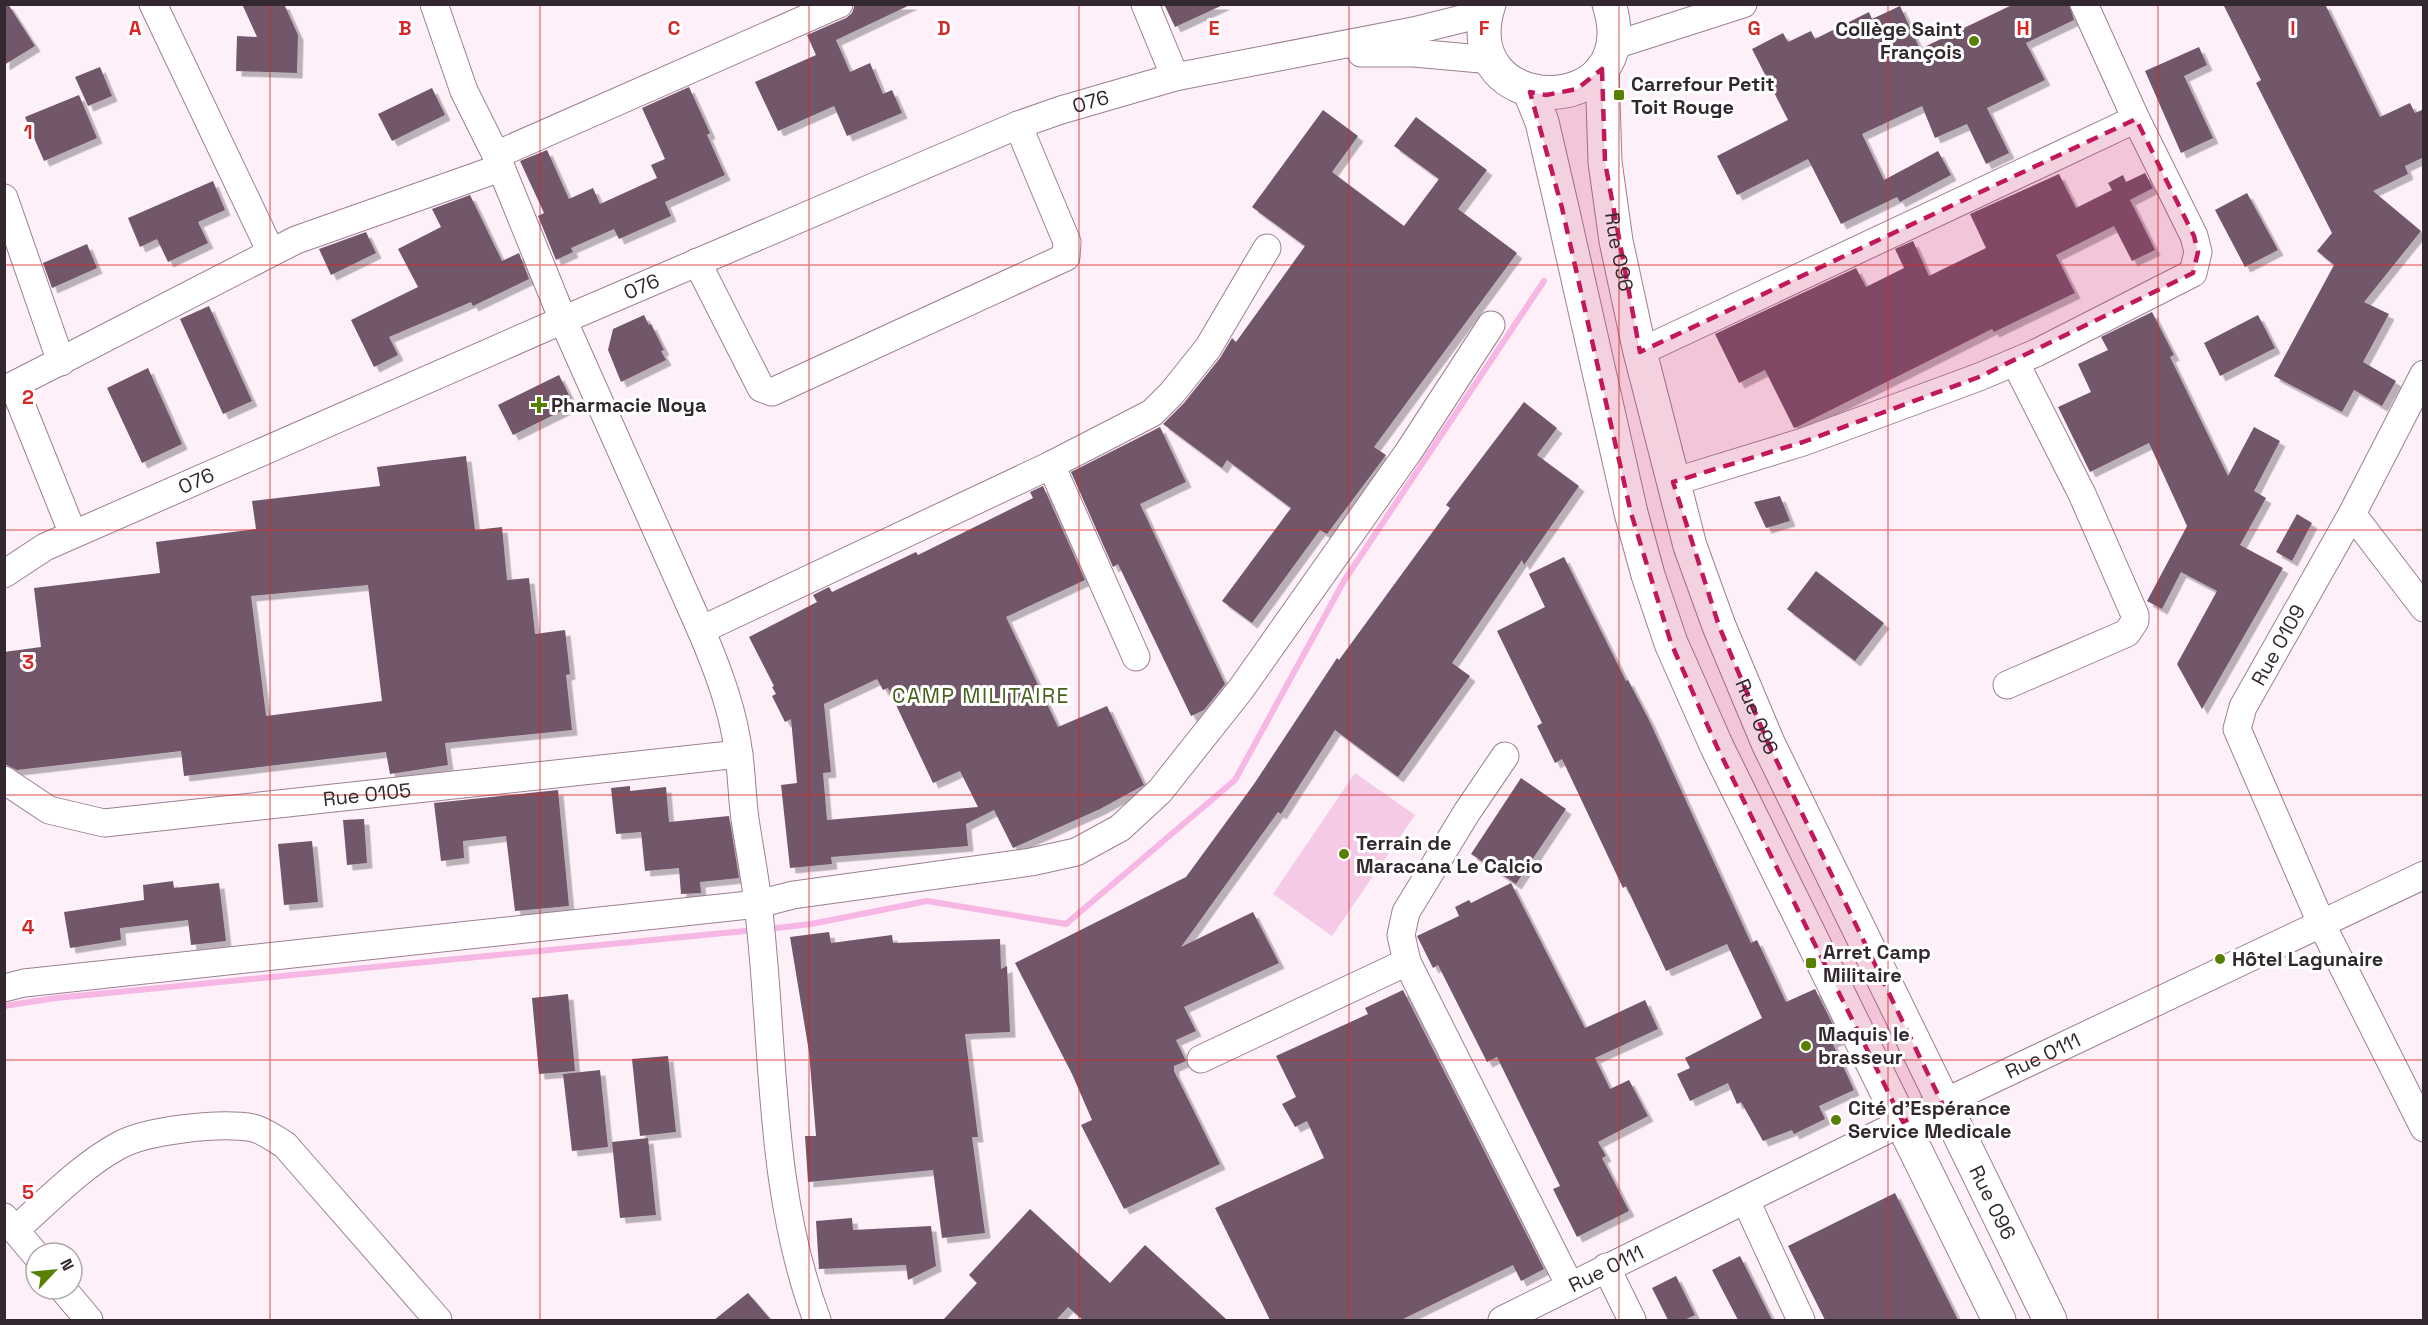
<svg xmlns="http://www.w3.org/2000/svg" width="2428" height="1325" font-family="'Space Grotesk',sans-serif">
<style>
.green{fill:#f4cae7}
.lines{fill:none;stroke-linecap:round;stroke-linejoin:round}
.stream{stroke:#f7b7e4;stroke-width:6}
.building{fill:#725669;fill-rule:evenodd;filter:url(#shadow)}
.minor-casing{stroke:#9d7f93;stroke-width:29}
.major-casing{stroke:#9d7f93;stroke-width:35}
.minor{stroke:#fff;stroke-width:27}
.major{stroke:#fff;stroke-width:33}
.marked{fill:#c2185b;fill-opacity:0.2;stroke:#c2185b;stroke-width:4.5;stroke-dasharray:12 8;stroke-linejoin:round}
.grid{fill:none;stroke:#d62828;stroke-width:1.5;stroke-opacity:0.55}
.poi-dot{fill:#587f00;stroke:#fff;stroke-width:2}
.labels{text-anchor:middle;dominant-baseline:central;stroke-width:6;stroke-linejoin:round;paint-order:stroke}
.poi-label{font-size:20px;font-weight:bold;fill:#342830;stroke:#fff;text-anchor:start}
.street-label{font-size:20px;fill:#342830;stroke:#fff}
.neighbourhood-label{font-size:21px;letter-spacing:1.5px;fill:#47611c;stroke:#fff}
.grid-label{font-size:20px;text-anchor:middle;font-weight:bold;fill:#d62828;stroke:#fff;stroke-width:6;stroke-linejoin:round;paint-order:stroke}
</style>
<defs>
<filter id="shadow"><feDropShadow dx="5.5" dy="5.5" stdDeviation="0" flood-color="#0004"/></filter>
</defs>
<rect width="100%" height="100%" fill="#fef0f9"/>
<path class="green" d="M1355,773L1415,815L1332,936L1273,894Z"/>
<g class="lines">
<path class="stream" d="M768,929L811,924L927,901L1066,924L1235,780L1344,581L1544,281
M4,1006L56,998L755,930"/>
</g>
<path class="building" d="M4,4H8L35,46L4,65Z
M242,4H284L298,35L297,73L236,71L237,36L257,37Z
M855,4H912L836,40L850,72L870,63L883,94L892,90L902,113L847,136L834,106L778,131L755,82L816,55L807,35L846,18L852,13Z
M1164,4H1225L1175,27Z
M2014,4H2069L2074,20L2026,43L2045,80L1987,108L2009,153L1986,164L1967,124L1935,138L1922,106L1862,134L1884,180L1938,151L1951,175L1900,202L1897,197L1841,224L1808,159L1737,195L1717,156L1788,120L1752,49L1783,33L1788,42L1811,31L1815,39L1869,12L1872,19L1900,6L1920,49Z
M2223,4H2325L2380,117L2410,103L2415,113L2424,109V157L2405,166L2408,174L2373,191L2421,231L2364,302L2389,314L2363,362L2396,381L2382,406L2354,390L2342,412L2274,376L2334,265L2317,251L2332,233L2256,83L2261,80Z
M2199,47L2207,65L2184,76L2213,138L2181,153L2145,71Z
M100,67L112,96L88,106L75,77Z
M689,87L710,133L707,135L725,175L665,202L671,216L619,239L614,229L571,248L573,252L556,260L538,216L544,213L520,161L547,150L569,199L593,188L600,204L657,178L651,165L665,159L642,108Z
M432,88L445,115L392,141L378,114Z
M79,95L97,138L44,161L25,117Z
M1323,110L1358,136L1332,172L1404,226L1439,179L1394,146L1416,117L1487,170L1458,209L1517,253L1374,447L1386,455L1327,534L1320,530L1252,623L1222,601L1291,508L1227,460L1222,468L1163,424L1184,403L1220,358L1232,338L1236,342L1305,246L1252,207Z
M2145,173L2153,188L2130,200L2155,250L2132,261L2114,226L2056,255L2075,293L1994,332L1992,329L1797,427L1794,428L1765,370L1739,383L1715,334L1856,268L1866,287L1904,268L1895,249L1913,241L1929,276L1986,248L1970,214L2059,174L2076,208L2112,190L2108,183L2123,175L2126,182Z
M213,181L225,210L198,222L208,243L168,262L157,239L140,247L128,218Z
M2247,193L2278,250L2245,267L2215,210Z
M470,195L502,261L519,253L529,279L473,306L471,302L389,337L398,355L374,367L351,320L418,287L398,249L441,227L432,209Z
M366,232L376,253L331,275L319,249Z
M87,244L97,268L52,288L43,263Z
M209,306L252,401L223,414L180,319Z
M2152,312L2174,355L2170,357L2228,476L2254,427L2280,441L2254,491L2266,498L2240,545L2283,568L2202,709L2177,664L2217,591L2181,572L2162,609L2147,601L2187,526L2149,443L2090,472L2058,407L2091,392L2078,364L2108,350L2101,337Z
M644,315L649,325L651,324L664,350L661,351L666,360L621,382L608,350L613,329Z
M2258,315L2275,348L2220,376L2204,343Z
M148,368L182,444L142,463L107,388Z
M559,375L574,405L513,435L498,405Z
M1524,402L1557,428L1537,455L1579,486L1524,565L1522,560L1452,663L1470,676L1398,777L1335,730L1281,814L1278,812L1181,947L1253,912L1279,963L1184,1007L1196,1031L1176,1040L1186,1061L1174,1066V1071L1220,1164L1124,1209L1081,1125L1092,1120L1072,1074L1015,963L1186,877L1254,784L1337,658L1339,660L1450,508L1446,505Z
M1160,427L1186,482L1140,504L1225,684L1204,710L1191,716L1118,564L1113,567L1071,472Z
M466,456L475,530L502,527L507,580L529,578L535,634L565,630L570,674L566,675L572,730L445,743L448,765L390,774L386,752L184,776L181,751L17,770L4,764V652L41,647L34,588L160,573L156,542L256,529L252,501L380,486L377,467ZM368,585L382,701L266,716L251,596Z
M1043,486L1085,580L1006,617L1058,727L1107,706L1144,785L1100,809L1013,848L994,810L966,824L968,846L831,857L832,864L790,868L781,785L797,783L791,719L785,722L772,696L776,694L772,687L774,686L749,637L817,602L813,595L829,587L832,592L916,552L918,555L1033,498L1030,492ZM877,679L883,690L888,688L933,783L960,771L978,807L827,820L823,773L831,772L824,704Z
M1780,496L1790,521L1766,528L1754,502Z
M2297,514L2312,523L2292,561L2276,552Z
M1564,557L1626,681L1628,680L1649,720L1751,943L1757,940L1786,1002L1815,989L1840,1039L1832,1042L1854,1090L1819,1106L1825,1119L1794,1134L1792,1130L1763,1141L1741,1102L1737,1104L1728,1083L1690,1101L1677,1074L1690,1068L1685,1058L1762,1018L1727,944L1666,971L1626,886L1623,888L1562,759L1555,763L1537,726L1542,723L1497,631L1545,607L1529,574Z
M1816,571L1884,623L1855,661L1787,609Z
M1521,778L1566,809L1516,884L1471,854Z
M630,786V791L666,787L669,822L729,816L739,878L700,882L701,893L681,894L679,868L645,871L641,832L616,834L611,788Z
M558,790L569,906L515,911L506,836L463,841L464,858L441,861L434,803Z
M364,819L367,863L347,865L343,820Z
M312,841L318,902L284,905L278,844Z
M173,881L174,888L219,883L226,941L191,945L188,920L120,928L121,940L70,948L64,912L144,900L143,885Z
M1511,883L1585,1028L1645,1000L1658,1029L1595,1058L1610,1089L1629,1080L1648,1116L1598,1142L1606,1156L1602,1158L1629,1211L1577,1237L1553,1189L1560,1186L1497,1057L1487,1062L1438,965L1433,968L1417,936L1459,916L1455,907L1469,900L1471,903Z
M829,932L831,943L892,935L893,943L1000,939L1001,969L1007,966L1010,1032L965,1034L978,1137H972L985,1233L942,1238L933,1170L808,1182L805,1136H816L809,1052L790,937Z
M1403,990L1544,1269L1521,1281L1513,1265L1401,1320H1270L1215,1208L1324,1158L1307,1121L1295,1127L1282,1104L1296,1097L1276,1056L1368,1014L1365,1008Z
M568,994L575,1071L539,1074L532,998Z
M668,1056L676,1132L640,1136L632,1059Z
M600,1070L608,1147L572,1151L563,1074Z
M648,1138L656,1215L620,1218L612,1142Z
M1895,1193L1958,1320H1825L1788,1246Z
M1030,1209L1110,1283L1145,1245L1227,1320H1083L1068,1307L1056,1320H943L977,1283L969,1275Z
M852,1218L853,1230L931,1226L936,1266L908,1280L906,1265L819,1269L816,1221Z
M1740,1256L1772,1320H1738L1712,1270Z
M1676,1276L1695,1315L1684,1320H1668L1652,1288Z
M748,1293L771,1320H714Z"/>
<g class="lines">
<defs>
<g id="minor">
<path d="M153,4L271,252"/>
<path d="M434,4L464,91L496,155L563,320L701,630C718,670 734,712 739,756C742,777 742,798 745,819C749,847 755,876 758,904C775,1043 767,1187 817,1320"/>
<path d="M1145,4L1175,77"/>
<path d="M1612,46L1743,4"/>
<path d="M1361,53H1414L1492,60"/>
<path d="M496,155L839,4"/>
<path d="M4,198L61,362"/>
<path d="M697,262L761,388L772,392L1066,257L1067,242L1018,125"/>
<path d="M1640,352L2136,119L2084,4"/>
<path d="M2424,374L2352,514L2243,707L2237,729L2322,925L2424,1128"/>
<path d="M14,387L73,534"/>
<path d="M4,390L296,240L500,168"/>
<path d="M1051,465L1136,657"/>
<path d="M1673,482L1803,442L1979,377L2036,353L2193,273L2198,252L2194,236L2136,119"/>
<path d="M2352,514L2424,608"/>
<path id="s1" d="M4,574L45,547L563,320L1018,125L1061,110L1175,77L1413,31L1486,13"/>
<path d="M701,630L1051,465L1152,413L1172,393L1208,348L1267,248"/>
<path d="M2007,685L2127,633L2135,621V615L2082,494L2015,362"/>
<path id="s2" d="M4,780L49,810L104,823L739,754"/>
<path d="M1407,962L1401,935L1406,912L1467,812L1505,756"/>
<path d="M4,988L24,983L758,904L793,895L1031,862L1076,852L1120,828L1160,791L1241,689L1409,451L1491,325"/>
<path d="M1201,1059L1407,962L1570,1286"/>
<path d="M1746,1201L1801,1320"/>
<path d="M4,1217L36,1255"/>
<path d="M15,1230C48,1201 80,1167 118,1146C146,1130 221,1122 253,1128C263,1130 275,1139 285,1145L438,1320"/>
<path d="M1606,1267L1632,1320"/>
<path d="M63,1289L89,1320"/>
<path id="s3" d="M1502,1320L1903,1122L2424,875"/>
</g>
<g id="major">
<path d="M1489,4C1451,120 1647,124 1609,4"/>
<path id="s4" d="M1602,69L1605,162L1616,241L1640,352L1690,546L1719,626L1768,743L2050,1320"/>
<path d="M1530,92L1542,122L1562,208L1631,513L1648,575L1671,643L1717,747L1999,1320"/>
</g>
</defs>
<use href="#minor" class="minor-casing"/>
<use href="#major" class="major-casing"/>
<use href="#minor" class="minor"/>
<use href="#major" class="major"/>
</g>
<path class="marked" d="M1602,69L1605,162L1640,352L2136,119L2194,236L2198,252L2193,273L1979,377L1803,442L1673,482L1719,626L1768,743L1942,1103L1903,1122L1717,747L1671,643L1631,513L1562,208L1530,92L1546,95L1577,89Z"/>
<path class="grid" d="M270,4V1320M540,4V1320M809,4V1320M1079,4V1320M1349,4V1320M1619,4V1320M1888,4V1320M2158,4V1320M4,265H2424M4,530H2424M4,795H2424M4,1060H2424"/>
<g class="poi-dot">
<circle cx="1974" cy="41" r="6"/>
<rect x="1613" y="89" width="12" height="12" rx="3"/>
<path d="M536 396h6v6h6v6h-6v6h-6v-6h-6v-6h6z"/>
<circle cx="1344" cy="854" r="6"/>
<circle cx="2220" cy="959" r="6"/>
<rect x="1805" y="957" width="12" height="12" rx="3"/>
<circle cx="1806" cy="1046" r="6"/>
<circle cx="1836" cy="1120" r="6"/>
</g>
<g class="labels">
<g class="poi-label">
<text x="1962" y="29" text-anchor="end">Collège Saint<tspan x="1962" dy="23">François</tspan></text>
<text x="1631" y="84">Carrefour Petit<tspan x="1631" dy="23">Toit Rouge</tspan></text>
<text x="551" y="405">Pharmacie Noya</text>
<text x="1356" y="843">Terrain de<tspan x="1356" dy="23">Maracana Le Calcio</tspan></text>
<text x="1823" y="952">Arret Camp<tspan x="1823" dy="23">Militaire</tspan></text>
<text x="2232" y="959">Hôtel Lagunaire</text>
<text x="1818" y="1034">Maquis le<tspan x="1818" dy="23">brasseur</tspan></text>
<text x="1848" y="1108">Cité d'Espérance<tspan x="1848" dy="23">Service Medicale</tspan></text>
</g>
<g class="street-label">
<text stroke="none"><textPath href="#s1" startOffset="1186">O76</textPath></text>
<text stroke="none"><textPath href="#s4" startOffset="184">Rue O96</textPath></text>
<text stroke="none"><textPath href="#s1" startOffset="700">O76</textPath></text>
<text stroke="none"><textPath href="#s1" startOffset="214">O76</textPath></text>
<text transform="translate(2278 645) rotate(-61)">Rue O109</text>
<text stroke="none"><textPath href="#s4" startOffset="670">Rue O96</textPath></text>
<text stroke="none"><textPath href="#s2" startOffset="375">Rue O105</textPath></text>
<text stroke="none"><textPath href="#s3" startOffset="602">Rue O111</textPath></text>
<text stroke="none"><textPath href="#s4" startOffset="1210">Rue O96</textPath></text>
<text stroke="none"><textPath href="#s3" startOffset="116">Rue O111</textPath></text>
</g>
<g class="neighbourhood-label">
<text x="981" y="695">CAMP MILITAIRE</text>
</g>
</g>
<g class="grid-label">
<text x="135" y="35">A</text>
<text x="405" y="35">B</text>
<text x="674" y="35">C</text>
<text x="944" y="35">D</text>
<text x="1214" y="35">E</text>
<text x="1484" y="35">F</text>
<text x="1754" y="35">G</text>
<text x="2023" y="35">H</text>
<text x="2293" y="35">I</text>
<text x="28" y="139">1</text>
<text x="28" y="404">2</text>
<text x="28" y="669">3</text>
<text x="28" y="934">4</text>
<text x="28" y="1199">5</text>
</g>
<rect width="2428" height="1325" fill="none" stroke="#342830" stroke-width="12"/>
<g transform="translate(54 1271) rotate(64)"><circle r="28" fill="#ffffff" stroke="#aea9ac" stroke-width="1.5"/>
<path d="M0-4.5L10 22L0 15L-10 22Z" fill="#587f00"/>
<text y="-9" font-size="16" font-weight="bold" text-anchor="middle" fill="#342830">N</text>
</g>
</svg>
